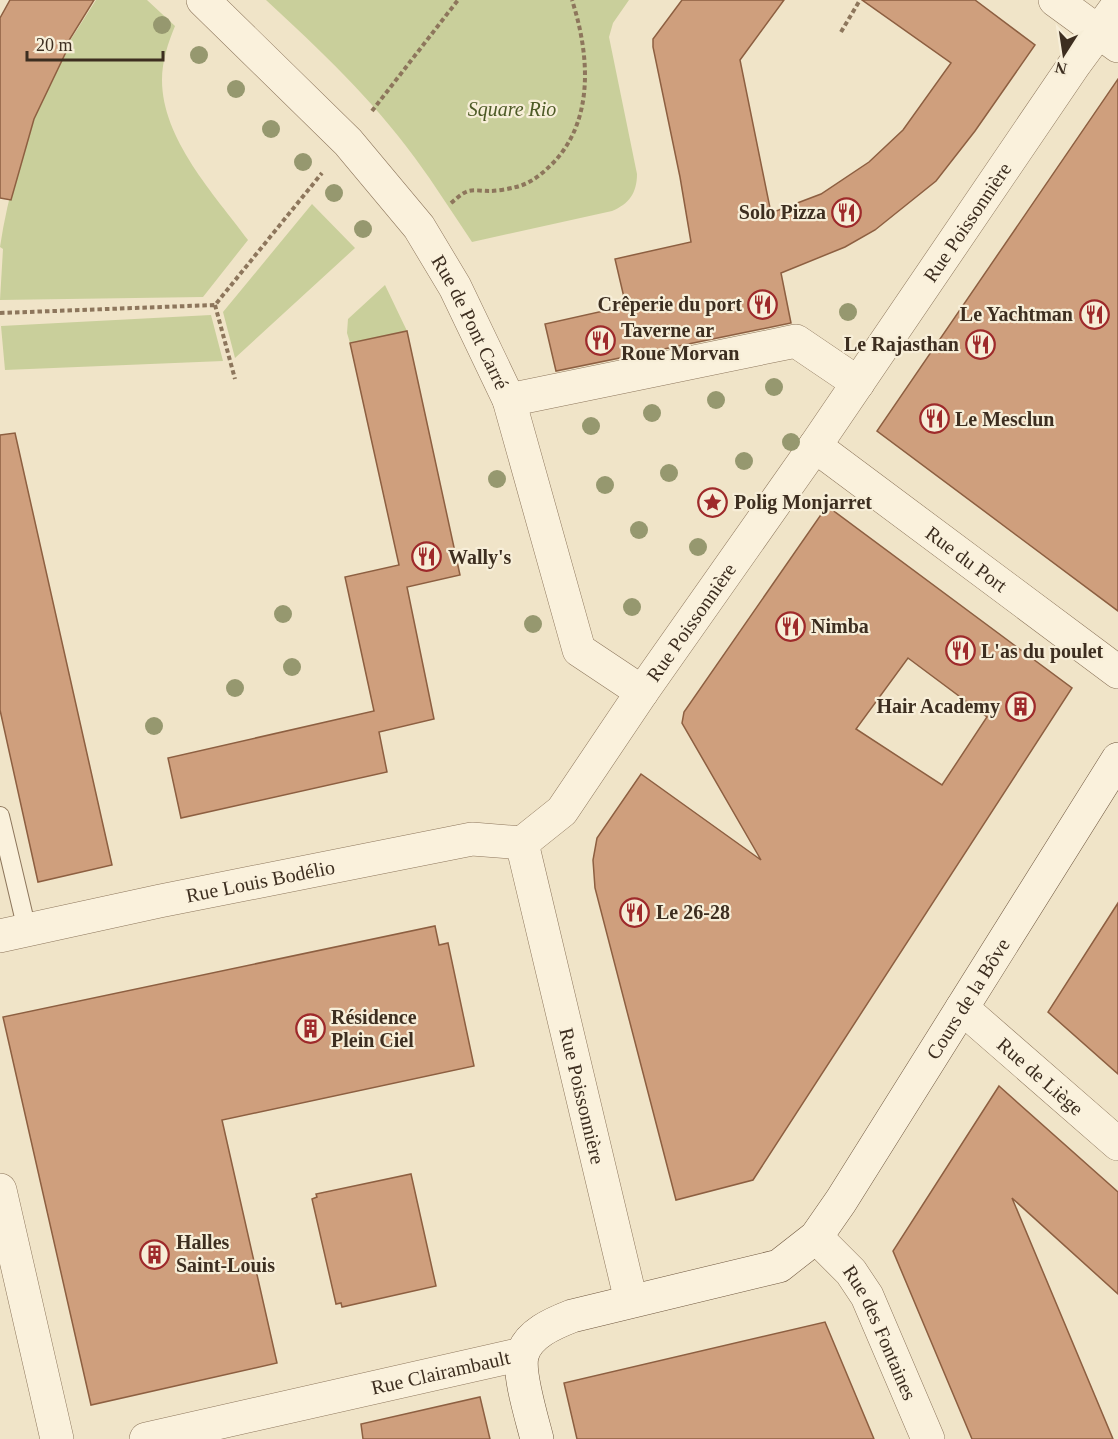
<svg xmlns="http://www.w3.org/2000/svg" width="1118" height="1439" font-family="Georgia,serif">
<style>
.green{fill:#c9cf9b}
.building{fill:#cf9f7d;stroke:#8d5f41;stroke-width:1.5;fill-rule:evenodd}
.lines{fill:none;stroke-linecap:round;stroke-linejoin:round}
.lane-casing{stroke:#8d765c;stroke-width:20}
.street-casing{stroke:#8d765c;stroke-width:34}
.secondary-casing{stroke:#6f573f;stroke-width:34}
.path{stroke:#8d765c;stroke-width:4;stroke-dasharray:4.5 3;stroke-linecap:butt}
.lane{stroke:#faf1dc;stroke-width:18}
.street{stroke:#faf1dc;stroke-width:33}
.secondary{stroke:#faf1dc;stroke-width:33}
.tree{fill:#96986f}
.labels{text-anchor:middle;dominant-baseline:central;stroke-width:4.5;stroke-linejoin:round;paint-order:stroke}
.park-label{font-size:20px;font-style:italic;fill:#4d5a26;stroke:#f7eed8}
.poi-label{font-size:20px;font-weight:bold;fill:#3d2e20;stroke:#f7eed8;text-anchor:start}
.street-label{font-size:20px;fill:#3d2e20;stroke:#f7eed8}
</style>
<rect width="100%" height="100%" fill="#f0e4c8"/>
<path class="green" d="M96,0H147L175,26C168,43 162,61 162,80C162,139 214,194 248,240L203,297L0,300L3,249L0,247C8,193 24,143 43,93H46L66,52L64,50Z
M266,0H629L613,23L609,37L637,174C637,193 629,204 612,211L472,242C453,214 435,185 415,158C372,99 319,49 266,0Z
M312,204L355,248L235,358L223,312Z
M385,285L407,331L350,343L347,333L348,319Z
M211,315L223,361L5,370L1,326Z"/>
<path class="building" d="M10,0H94L63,50L66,52L34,119L11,200L0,198V18Z
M682,0H784L740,60L771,213L821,194L869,162L903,130L951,63L862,0H975L1035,45L975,131L936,181L875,230L845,247L781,273L791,323L556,371L545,324L626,306L615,259L691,242L680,177L653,47V39Z
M1118,79V611L877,431Z
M407,331L460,575L407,587L434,719L379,732L387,772L181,818L168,758L374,711L345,577L399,565L350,343Z
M15,433L112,865L38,882L0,710V435Z
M827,506L1072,688L753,1180L676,1200L595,888L593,860L597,838L641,774L761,860L682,723L684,712ZM908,658L987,717L942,785L856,729Z
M1118,903V1074L1048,1012Z
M435,926L439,945L448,943L474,1066L222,1120L277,1363L91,1405L3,1017Z
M999,1086L1118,1192V1294L1012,1198L1113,1439H972L893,1251Z
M411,1174L436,1286L342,1307L341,1303L336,1304L312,1199L317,1197L316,1194Z
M825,1322L874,1439H577L564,1383Z
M480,1397L490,1439H363L361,1424Z"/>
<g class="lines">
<defs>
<path id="lane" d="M0,816L27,930"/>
<g id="street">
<path id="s1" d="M203,0L348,142L419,227L455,287L509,400L579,650L642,692"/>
<path d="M1055,0L1118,46"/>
<path d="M509,400L796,341L858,383"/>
<path id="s2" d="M815,446L1118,672"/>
<path id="s3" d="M522,843L562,811L642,692L815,446L1074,65L1118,5"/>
<path id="s4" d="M522,843L631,1301"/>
<path id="s5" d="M0,936L160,901L472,839L522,843"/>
<path id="s6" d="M962,1008L1118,1144"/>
<path d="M0,1190L57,1439"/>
<path id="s7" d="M816,1237L851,1272L867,1296L928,1439"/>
<path id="s8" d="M146,1439L522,1354"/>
</g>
<g id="secondary">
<path id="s9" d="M537,1439C532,1419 518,1374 522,1356C527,1334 554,1323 572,1316L779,1266L816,1237L841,1201L1118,759"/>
</g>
</defs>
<use href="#lane" class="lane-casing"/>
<use href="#street" class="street-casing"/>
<use href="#secondary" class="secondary-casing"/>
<path class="path" d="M841,32L860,0
M372,111L458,0
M451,203C456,199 461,194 466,192C472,189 482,191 489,191C497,191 508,189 516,187C532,183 543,173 554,162C595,118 589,53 572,0
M215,305L235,379
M0,313L215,305L322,173"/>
<use href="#lane" class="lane"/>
<use href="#street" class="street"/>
<use href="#secondary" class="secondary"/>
</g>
<g class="tree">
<circle cx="162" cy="25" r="9"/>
<circle cx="199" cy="55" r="9"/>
<circle cx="236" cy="89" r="9"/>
<circle cx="271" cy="129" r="9"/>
<circle cx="303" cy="162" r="9"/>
<circle cx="334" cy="193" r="9"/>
<circle cx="363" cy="229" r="9"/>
<circle cx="848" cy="312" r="9"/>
<circle cx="774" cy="387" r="9"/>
<circle cx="716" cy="400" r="9"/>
<circle cx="652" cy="413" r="9"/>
<circle cx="591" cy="426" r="9"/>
<circle cx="791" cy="442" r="9"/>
<circle cx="744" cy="461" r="9"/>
<circle cx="669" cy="473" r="9"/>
<circle cx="497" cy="479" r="9"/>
<circle cx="605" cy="485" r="9"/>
<circle cx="639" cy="530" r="9"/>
<circle cx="698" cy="547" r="9"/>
<circle cx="632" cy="607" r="9"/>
<circle cx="283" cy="614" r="9"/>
<circle cx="533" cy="624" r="9"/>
<circle cx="292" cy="667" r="9"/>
<circle cx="235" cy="688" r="9"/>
<circle cx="154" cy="726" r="9"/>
</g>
<defs>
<symbol id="restaurant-ring" viewBox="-11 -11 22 22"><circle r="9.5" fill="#f7eed8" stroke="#9e2a2b" stroke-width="1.5"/><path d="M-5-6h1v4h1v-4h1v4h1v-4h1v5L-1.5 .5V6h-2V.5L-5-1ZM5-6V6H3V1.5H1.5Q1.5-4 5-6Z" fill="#9e2a2b"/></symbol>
<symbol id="sight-ring" viewBox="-11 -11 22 22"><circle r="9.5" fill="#f7eed8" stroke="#9e2a2b" stroke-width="1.5"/><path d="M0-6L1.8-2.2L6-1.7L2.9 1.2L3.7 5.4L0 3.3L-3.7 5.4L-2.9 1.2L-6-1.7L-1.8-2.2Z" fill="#9e2a2b"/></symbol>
<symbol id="building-ring" viewBox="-11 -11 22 22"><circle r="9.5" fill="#f7eed8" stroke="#9e2a2b" stroke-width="1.5"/><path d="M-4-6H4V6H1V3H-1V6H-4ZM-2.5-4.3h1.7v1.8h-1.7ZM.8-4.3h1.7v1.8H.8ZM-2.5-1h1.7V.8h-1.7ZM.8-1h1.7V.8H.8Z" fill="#9e2a2b"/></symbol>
</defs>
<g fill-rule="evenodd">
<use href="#restaurant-ring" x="830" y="196" width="33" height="33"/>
<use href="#restaurant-ring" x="746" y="288" width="33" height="33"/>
<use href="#restaurant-ring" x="1078" y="298" width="33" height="33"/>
<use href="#restaurant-ring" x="584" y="324" width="33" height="33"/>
<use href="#restaurant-ring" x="964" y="328" width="33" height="33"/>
<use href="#restaurant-ring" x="918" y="402" width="33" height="33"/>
<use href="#sight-ring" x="696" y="486" width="33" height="33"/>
<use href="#restaurant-ring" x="410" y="540" width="33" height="33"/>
<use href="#restaurant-ring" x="774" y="610" width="33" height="33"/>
<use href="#restaurant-ring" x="944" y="634" width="33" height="33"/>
<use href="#building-ring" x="1004" y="690" width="33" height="33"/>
<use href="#restaurant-ring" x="618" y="896" width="33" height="33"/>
<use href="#building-ring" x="294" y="1012" width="33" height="33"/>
<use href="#building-ring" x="138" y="1238" width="33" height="33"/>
</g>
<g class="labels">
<g class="park-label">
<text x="512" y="109">Square Rio</text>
</g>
<g class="poi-label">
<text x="826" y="212" text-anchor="end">Solo Pizza</text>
<text x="742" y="304" text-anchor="end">Crêperie du port</text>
<text x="1073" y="314" text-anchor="end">Le Yachtman</text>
<text x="621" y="330">Taverne ar<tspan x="621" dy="23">Roue Morvan</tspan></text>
<text x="959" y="344" text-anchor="end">Le Rajasthan</text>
<text x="955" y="419">Le Mesclun</text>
<text x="734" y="502">Polig Monjarret</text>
<text x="448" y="557">Wally's</text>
<text x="811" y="626">Nimba</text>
<text x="981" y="651">L'as du poulet</text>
<text x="1000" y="706" text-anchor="end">Hair Academy</text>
<text x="656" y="912">Le 26-28</text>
<text x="331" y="1017">Résidence<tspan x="331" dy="23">Plein Ciel</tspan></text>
<text x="176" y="1242">Halles<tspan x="176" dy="23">Saint-Louis</tspan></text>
</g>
<g class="street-label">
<text stroke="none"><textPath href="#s3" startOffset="766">Rue Poissonnière</textPath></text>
<text stroke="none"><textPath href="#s1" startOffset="422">Rue de Pont Carré</textPath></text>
<text stroke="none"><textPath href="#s2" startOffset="189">Rue du Port</textPath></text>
<text stroke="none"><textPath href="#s3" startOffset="280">Rue Poissonnière</textPath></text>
<text stroke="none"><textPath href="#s5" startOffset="266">Rue Louis Bodélio</textPath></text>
<text stroke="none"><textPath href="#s9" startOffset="694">Cours de la Bôve</textPath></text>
<text stroke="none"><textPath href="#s6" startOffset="104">Rue de Liège</textPath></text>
<text stroke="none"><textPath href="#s4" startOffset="260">Rue Poissonnière</textPath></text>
<text stroke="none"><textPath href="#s7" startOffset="117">Rue des Fontaines</textPath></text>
<text stroke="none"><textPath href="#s8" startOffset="302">Rue Clairambault</textPath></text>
</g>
</g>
<g transform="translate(1064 54) rotate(192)" stroke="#f7eed8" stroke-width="4.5" paint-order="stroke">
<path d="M0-4.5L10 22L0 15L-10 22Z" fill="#3d2e20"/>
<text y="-9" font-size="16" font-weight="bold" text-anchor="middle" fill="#3d2e20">N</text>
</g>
<path d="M27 51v9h136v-9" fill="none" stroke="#3d2e20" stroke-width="3"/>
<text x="36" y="51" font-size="18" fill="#3d2e20" stroke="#f7eed8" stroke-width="4.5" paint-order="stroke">20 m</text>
</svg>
